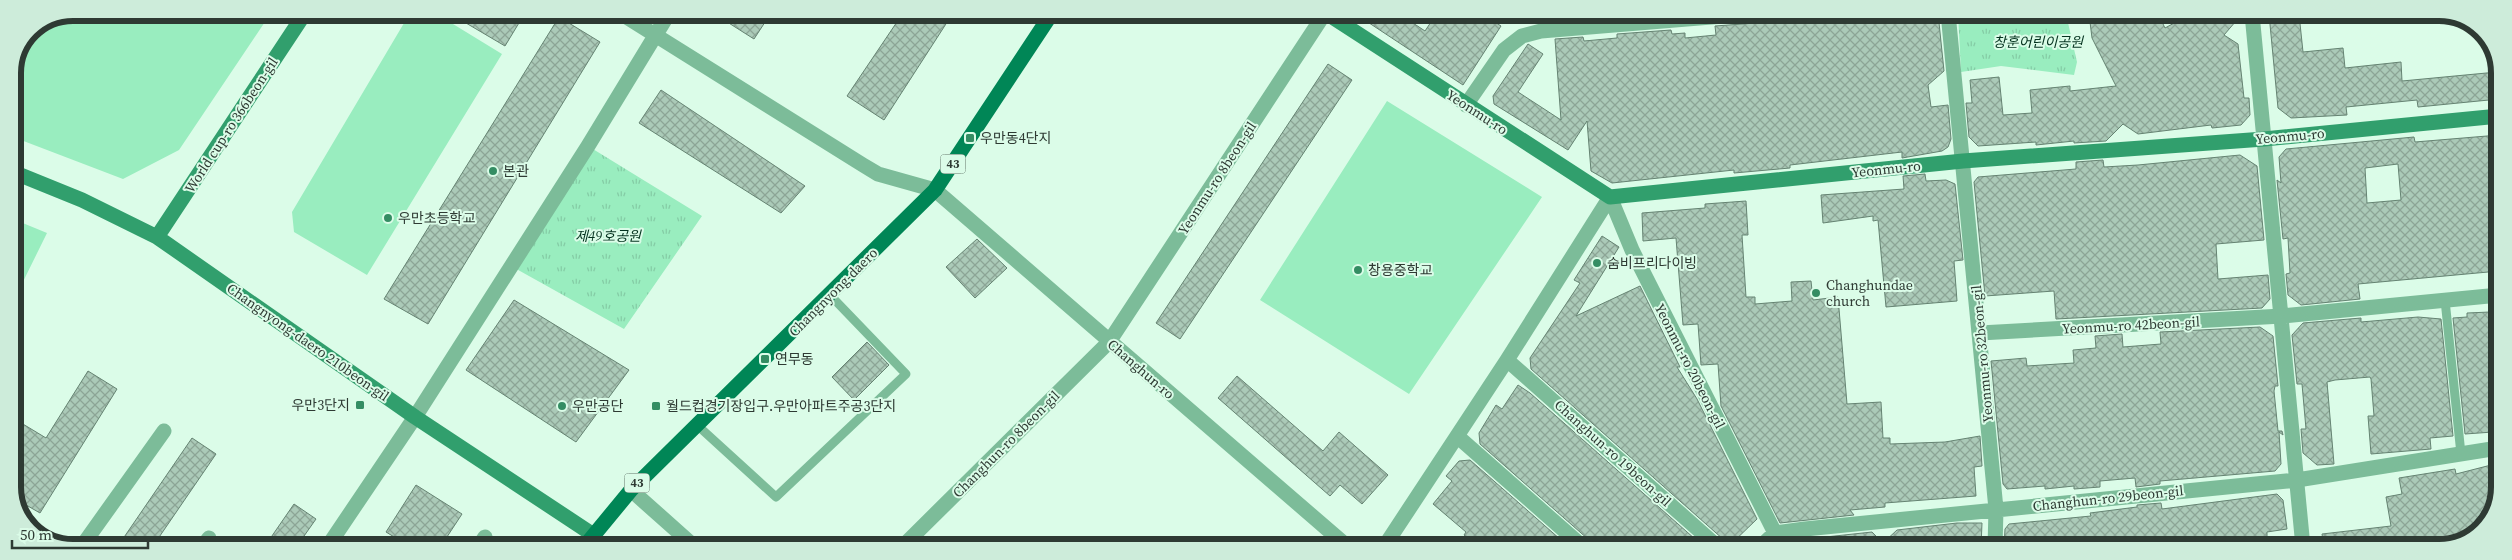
<svg xmlns="http://www.w3.org/2000/svg" width="2512" height="560" font-family="'Source Serif 4','Noto Sans KR',serif">
<style>
.park{fill:url(#park-tufts)}
.garden{fill:#99edbf}
.building{fill:url(#building-cross-hatch);stroke:#658372;fill-rule:evenodd}
.lines{fill:none;stroke-linecap:round;stroke-linejoin:round}
.lane{stroke:#7cbc99;stroke-width:9}
.street{stroke:#7cbc99;stroke-width:15}
.secondary{stroke:#319f6d;stroke-width:15}
.primary{stroke:#008656;stroke-width:15}
.poi-dot{fill:#348d63;stroke:#dbfce8;stroke-width:2}
.labels{text-anchor:middle;dominant-baseline:central;stroke-width:4;stroke-linejoin:round;paint-order:stroke}
.shield{fill:#dbfce8;stroke:#627469;stroke-width:1}
.shield-label{font-size:12px;font-weight:bold;fill:#2e3a33}
.park-label{font-size:14px;font-style:italic;fill:#03321e;stroke:#dbfce8}
.street-label{font-size:14px;fill:#2e3a33;stroke:#dbfce8}
.poi-label{font-size:14px;fill:#2e3a33;stroke:#dbfce8;text-anchor:start}
.rim{fill:none;stroke:#2e3a33;stroke-width:6}
</style>
<defs>
<pattern id="park-tufts" width="24" height="20" patternUnits="userSpaceOnUse" patternTransform="scale(1.25)"><rect width="24" height="20" fill="#99edbf"/><path d="M3 7l-1-3M5 7V3M7 7l1-3M15 17l-1-3M17 17v-4M19 17l1-3" fill="none" stroke="#84cca5"/></pattern>
<pattern id="building-cross-hatch" width="8" height="8" patternUnits="userSpaceOnUse" patternTransform="scale(1.25)"><rect width="8" height="8" fill="#abcab8"/><path d="M0 0l8 8M0 8l8-8" fill="none" stroke="#8ca596"/></pattern>
</defs>
<rect width="100%" height="100%" fill="#dbfce8"/>
<path class="park" d="M1958,13L2066,14L2077,62L2074,75L2001,66L1961,72Z
M588,146L702,216L624,329L511,266Z"/>
<path class="garden" d="M73,13H271L179,150L123,179L13,137V73L30,30Z
M410,13H435L502,54L367,275L294,232L292,212Z
M1387,101L1542,197L1409,394L1260,300Z
M13,219L47,233L13,302Z"/>
<path class="building" d="M449,13H525L505,46Z
M713,13H771L754,39Z
M903,13H953L884,120L847,96Z
M1354,13H1398L1425,31L1437,13H1481L1501,26L1463,85Z
M1553,13H1581L1582,18L1554,21Z
M1890,13H1938L1944,71L1928,85L1931,107L1948,105L1951,139L1948,147L1942,151L1902,158V152L1790,165V168L1734,173V170L1612,183L1591,171L1587,121L1568,150L1494,104L1493,96L1528,44L1543,54L1518,92L1561,120L1555,39L1583,37L1584,41L1617,38V34L1671,30L1672,34L1685,33V38L1716,35L1715,26L1823,18V20Z
M2089,14H2158L2165,28L2191,14H2242L2224,35L2238,44L2244,98H2249L2250,115L2241,125L2212,128L2211,125L2138,134L2123,124L2106,141L2074,143V141L2036,145V142L1978,146L1969,137L1966,103H1972L1970,80L1999,77L2003,115L2032,113L2030,90L2070,86V91L2116,86L2092,38Z
M2269,14H2299L2303,52L2343,48L2345,68L2401,62L2402,81L2497,72L2499,99L2418,107L2417,100L2346,107L2347,115L2291,118L2278,108Z
M559,17L600,42L428,324L384,299Z
M1328,64L1352,80L1180,339L1156,323Z
M661,90L805,186L781,213L639,123Z
M2499,135V271L2358,284L2360,299L2301,305L2288,295L2286,274L2290,273L2288,238L2283,239L2277,180L2281,183L2279,157L2286,149L2414,137L2415,142ZM2398,164L2401,200L2367,203L2365,168Z
M2240,155L2257,166L2264,240L2216,244L2218,279L2268,275L2270,299L2262,308L2056,319L2054,291L1985,296L1974,182L1978,177L2076,169V162L2103,160L2104,167L2138,165Z
M1925,174L1926,181L1946,180L1955,184L1963,260L1954,261L1957,301L1886,307L1878,220L1873,221V216L1823,223L1821,195L1904,189L1903,176Z
M1746,201L1748,235H1742L1746,297H1755V304L1792,301L1791,282L1811,281L1813,300L1838,297L1847,404L1881,402L1883,438H1890V444L1945,442L1980,436L1982,466L1974,467L1976,496L1885,503V507L1850,510L1854,515L1780,523L1721,406L1718,364L1701,365L1698,324L1683,325L1676,238L1643,241L1642,213L1705,208V204Z
M1602,236L1619,247L1576,316L1640,286L1680,367H1677L1697,399L1757,519L1728,547L1724,540L1531,369L1530,358L1580,283L1574,280Z
M977,239L1007,268L975,298L946,267Z
M514,300L629,370L576,442L466,370Z
M2490,312L2492,332H2499V384L2490,385L2493,432L2465,434L2453,318L2467,317V313Z
M2418,317L2441,319L2453,436L2430,438L2431,449L2371,454L2368,416H2374L2371,379L2370,377L2335,380L2327,382L2334,464L2317,465L2303,453L2301,429H2306L2302,384H2297L2292,335L2303,323L2361,318V322Z
M2260,327L2273,336L2278,386H2275L2274,391L2278,431H2282L2283,435L2279,432L2281,464L2275,471L2160,481V484L2136,487L2135,478L2100,481V487L2074,489V486L2045,489V486L2007,489L2003,484L1991,361L2026,358L2027,366L2074,363L2073,350L2096,348L2095,336L2122,334L2123,347L2161,344L2160,332Z
M867,342L889,365L854,400L832,377Z
M88,371L117,389L40,513L14,498L13,495V418L46,438Z
M1237,376L1323,451L1339,432L1388,475L1362,504L1340,485L1330,496L1218,398Z
M1518,385L1530,393L1704,547H1654L1645,540L1639,547H1592L1589,540L1480,444L1479,433L1496,405L1502,409Z
M192,438L216,454L153,546H118Z
M1470,460L1569,547H1478L1464,535L1466,532L1433,504L1452,481L1446,476L1459,461Z
M2495,464L2498,477V499L2478,531L2434,542L2436,547H2324L2322,534L2391,526L2386,497L2402,494L2399,478L2455,469L2456,474Z
M416,485L462,514L441,546H409L386,532Z
M2277,494L2283,500L2287,529L2267,532V547H2004L2005,529L2009,524L2091,516L2090,513L2137,507V505L2161,503L2162,509Z
M294,504L316,519L297,546H265Z
M1957,523H1982L1981,547H1774L1779,542L1872,532L1883,543L1897,530Z"/>
<g class="lines">
<path class="lane" d="M2445,300L2461,454
M697,425L776,497L906,374L830,295"/>
<path class="street" d="M620,13L863,165L878,174L935,190L1348,547
M1948,13L1996,509L1995,547
M2252,14L2303,547
M1466,105L1504,50L1522,36L1541,31L1760,13
M1610,197L1632,250L1775,533
M1980,333L2282,316L2499,295
M1507,360L1718,547
M1457,436L1583,547
M631,490L695,547
M82,546L164,431
M203,546L209,538
M328,546L415,417L588,146L669,13
M479,546L485,537
M902,547L1109,342L1325,13
M1384,547L1507,360L1610,197
M1760,547L1775,533L1805,529L2297,480L2498,448"/>
<path class="secondary" d="M1326,13L1610,197L1963,161L2264,139L2499,116
M13,172L82,200L157,237L415,417L592,534
M157,237L305,13"/>
<path class="primary" d="M584,547L631,490L935,190L1052,13"/>
</g>
<g class="poi-dot">
<rect x="965" y="133" width="10" height="10" rx="2.5"/>
<circle cx="493" cy="171" r="5"/>
<circle cx="388" cy="218" r="5"/>
<circle cx="1597" cy="263" r="5"/>
<circle cx="1358" cy="270" r="5"/>
<circle cx="1816" cy="293" r="5"/>
<rect x="760" y="354" width="10" height="10" rx="2.5"/>
<rect x="355" y="400" width="10" height="10" rx="2.5"/>
<circle cx="562" cy="406" r="5"/>
<rect x="651" y="401" width="10" height="10" rx="2.5"/>
</g>
<g class="labels">
<g class="shield">
<rect x="940.5" y="154.5" width="25" height="19" rx="4"/>
<rect x="624.5" y="473.5" width="25" height="19" rx="4"/>
</g>
<g class="shield-label">
<text x="953" y="164">43</text>
<text x="637" y="483">43</text>
</g>
<g class="park-label">
<text x="2038" y="42">창훈어린이공원</text>
<text x="608" y="236">제49호공원</text>
</g>
<g class="street-label">
<text transform="translate(1477 112) rotate(33)">Yeonmu-ro</text>
<text transform="translate(231 125) rotate(-57)">World cup-ro 366beon-gil</text>
<text transform="translate(2290 136) rotate(-5)">Yeonmu-ro</text>
<text transform="translate(1886 169) rotate(-6)">Yeonmu-ro</text>
<text transform="translate(1217 178) rotate(-57)">Yeonmu-ro 8beon-gil</text>
<text transform="translate(833 292) rotate(-45)">Changnyong-daero</text>
<text transform="translate(2131 325) rotate(-3)">Yeonmu-ro 42beon-gil</text>
<text transform="translate(308 342) rotate(35)">Changnyong-daero 210beon-gil</text>
<text transform="translate(1982 354) rotate(-95)">Yeonmu-ro 32beon-gil</text>
<text transform="translate(1690 366) rotate(63)">Yeonmu-ro 20beon-gil</text>
<text transform="translate(1141 369) rotate(41)">Changhun-ro</text>
<text transform="translate(1006 444) rotate(-45)">Changhun-ro 8beon-gil</text>
<text transform="translate(1613 453) rotate(42)">Changhun-ro 19beon-gil</text>
<text transform="translate(2108 498) rotate(-6)">Changhun-ro 29beon-gil</text>
</g>
<g class="poi-label">
<text x="980" y="138">우만동4단지</text>
<text x="503" y="171">본관</text>
<text x="398" y="218">우만초등학교</text>
<text x="1607" y="263">숨비프리다이빙</text>
<text x="1368" y="270">창용중학교</text>
<text x="1826" y="285">Changhundae<tspan x="1826" dy="16">church</tspan></text>
<text x="775" y="359">연무동</text>
<text x="350" y="405" text-anchor="end">우만3단지</text>
<text x="572" y="406">우만공단</text>
<text x="666" y="406">월드컵경기장입구.우만아파트주공3단지</text>
</g>
</g>
<path d="M0 0H2512V560H0ZM73 21H2439A52 52 0 0 1 2491 73V487A52 52 0 0 1 2439 539H73A52 52 0 0 1 21 487V73A52 52 0 0 1 73 21Z" fill="#cdecda" fill-rule="evenodd"/>
<path class="rim" d="M73 21H2439A52 52 0 0 1 2491 73V487A52 52 0 0 1 2439 539H73A52 52 0 0 1 21 487V73A52 52 0 0 1 73 21Z"/>
<path d="M12 540v8h136v-8" fill="none" stroke="#2e3a33" stroke-width="2.5"/>
<text x="20" y="540" font-size="15" fill="#2e3a33" stroke="#dbfce8" stroke-width="4" paint-order="stroke">50 m</text>
</svg>
